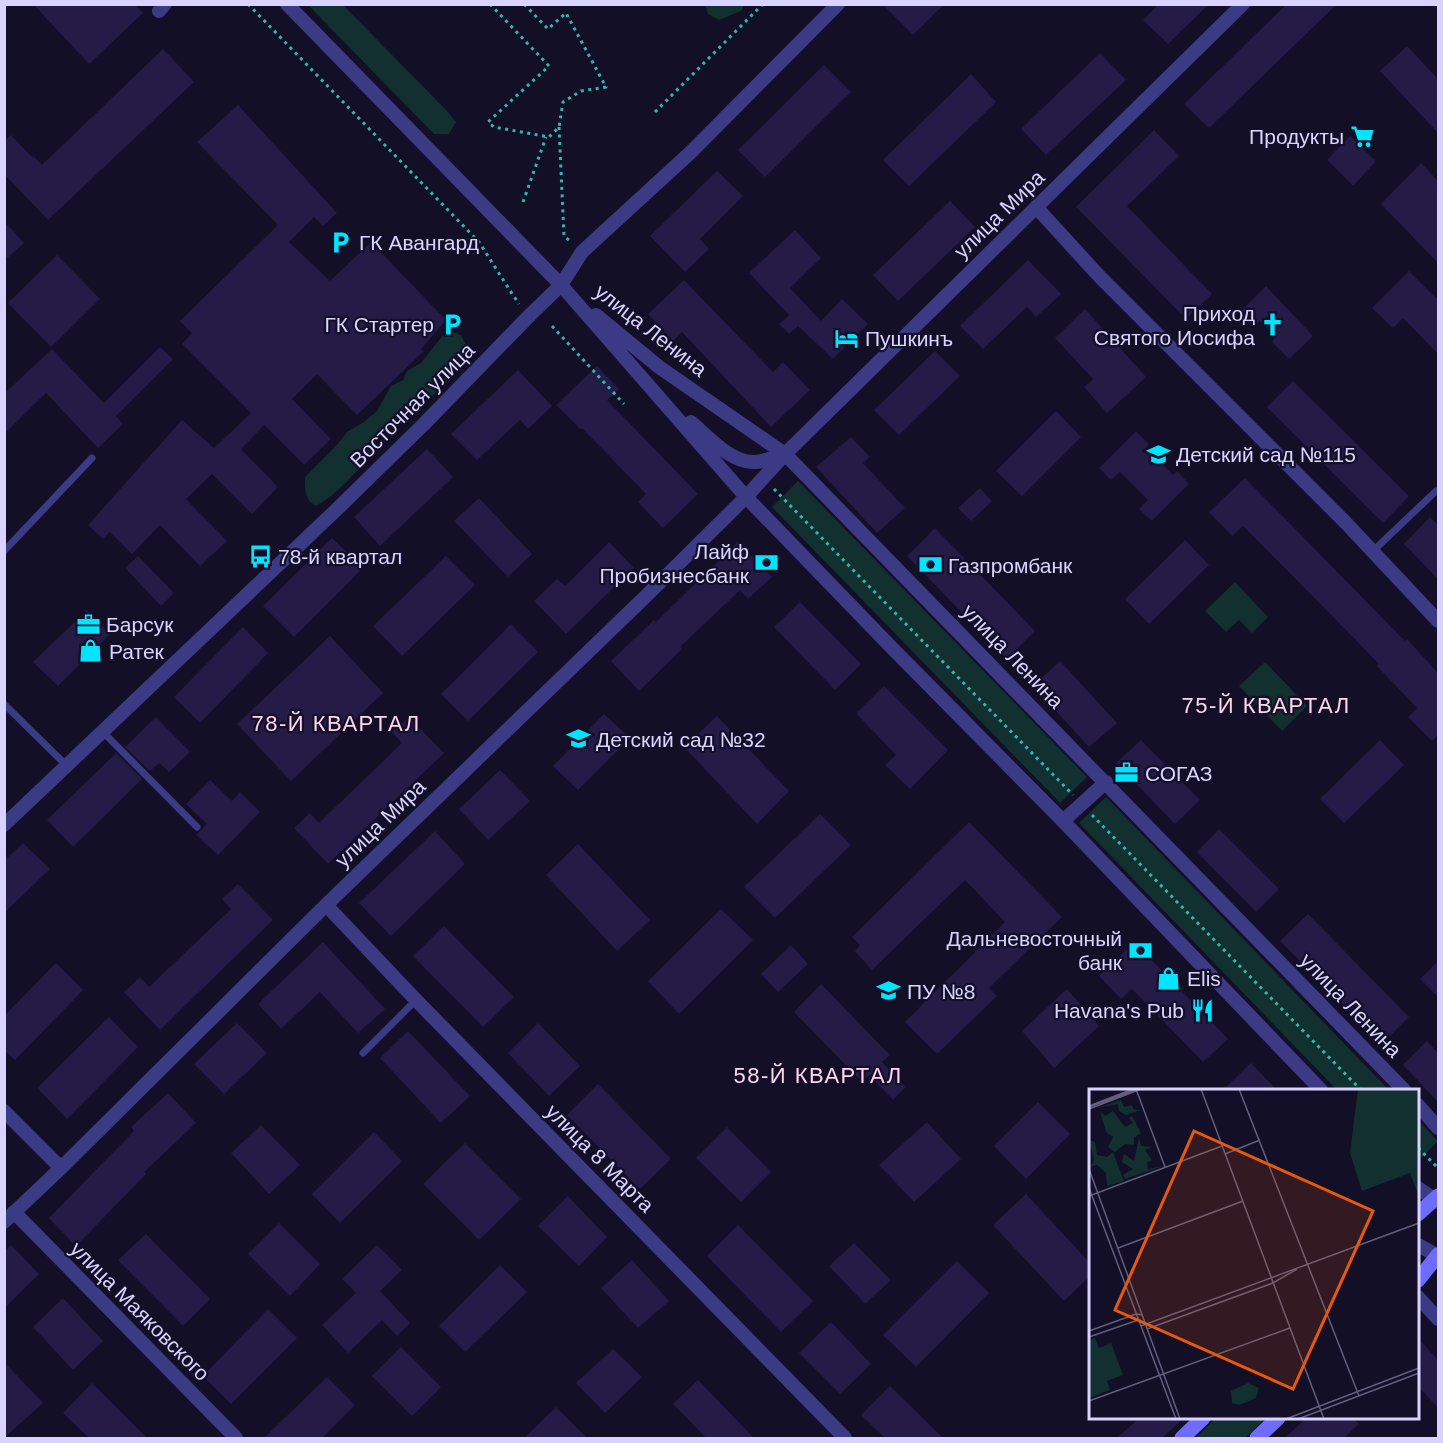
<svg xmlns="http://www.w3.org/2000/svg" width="1443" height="1443" font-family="Helvetica,sans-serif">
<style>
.green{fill:#12302f}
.building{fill:#241b47}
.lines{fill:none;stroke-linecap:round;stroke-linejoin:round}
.path{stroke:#2fb8b0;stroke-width:3;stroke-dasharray:3 4.5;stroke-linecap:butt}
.lane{stroke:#3d3a85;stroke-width:7}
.street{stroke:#3d3a85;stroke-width:14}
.secondary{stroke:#6f6bff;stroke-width:15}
.labels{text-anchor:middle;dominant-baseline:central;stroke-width:4.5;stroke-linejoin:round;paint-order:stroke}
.poi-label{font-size:21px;fill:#d9d4ff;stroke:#130f26;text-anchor:start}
.street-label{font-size:21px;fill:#d9d4ff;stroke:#130f26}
.neighbourhood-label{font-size:22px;letter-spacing:1.5px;fill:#ffd6f0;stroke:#130f26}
.inset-road{fill:none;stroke:#625e7d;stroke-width:1.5}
.view{fill:#e8590c;fill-opacity:0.15;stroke:#e8590c;stroke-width:3}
.inset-edge{fill:none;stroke:#d9d4ff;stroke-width:3}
</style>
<rect width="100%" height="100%" fill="#130f26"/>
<path class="green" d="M308,5H343L446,110L456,122L449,134H434Z
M705,5H744L741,11L719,20L708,14Z
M447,330L461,335L467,348C456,373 448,381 429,399L419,393L410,407L407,419L396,427L383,430L370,440L373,452C356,472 339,493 316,506C304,500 305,489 305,477L337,445L347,432L364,422L377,411L391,386L403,380L407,371L421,363Z
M798,481L1087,777L1060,803L772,507Z
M1235,582L1268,617L1252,633L1239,620L1226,632L1205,611Z
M1265,662L1307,706L1282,731L1239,686Z
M1106,797L1389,1090H1337L1079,823Z
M1418,1120L1438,1141L1418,1161Z
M1216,1418H1266L1245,1438H1195Z"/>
<path class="building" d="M33,4H134L143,13L89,64Z
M882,4H944L913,35Z
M1159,4H1209L1168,44L1143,20Z
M1287,4H1337L1209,128L1184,104Z
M1407,46L1438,79V133L1380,71Z
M163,49L194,82L48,220L4,174V141L11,135L33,158L34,157L42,165Z
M1100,53L1126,80L1046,155L1021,129Z
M824,65L851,92L765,177L738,150Z
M971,74L996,102L909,186L883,160Z
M238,105L337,213L323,226L314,217L289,242L330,281L371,242L446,320L421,349L424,351L357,415L317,374L292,399L331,439L304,465L264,425L241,449L278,487L252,514L212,474L186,499L227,541L200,566L160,525L132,554L110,532L103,539L88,525L182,420L214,448L251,413L182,344L192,333L180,321L278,225L197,142Z
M1154,130L1179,156L1127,206L1212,294L1186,319L1076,207Z
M1350,136L1376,161L1353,186L1327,160Z
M1421,163L1438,181V263L1381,204Z
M717,171L743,196L700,239L709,249L685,272L650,236Z
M950,201L975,227L898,301L873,275Z
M4,221L24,243L4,261Z
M795,230L821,258L790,288L821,321L842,299L868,324L833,359L798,326L789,334L779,324L789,315L749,273Z
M57,255L100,299L51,347L8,303Z
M1028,260L1061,294L1036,317L1027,307L983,349L960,326Z
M1409,271L1438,300V354L1403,318L1393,328L1372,308Z
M684,280L773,372L783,362L810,390L771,427L682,332L673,341L648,314Z
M1266,286L1313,336L1289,359L1272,342L1276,337L1260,321L1256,324L1242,310Z
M1085,309L1146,377L1107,413L1084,387L1093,379L1055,338Z
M160,347L173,359L116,416L123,424L98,448L46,393L4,434V394L52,349L104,403Z
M935,351L960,376L899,435L874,410Z
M597,366L619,389L607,400L698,494L663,528L638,502L646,494L582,428L581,430L556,405Z
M518,370L552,406L528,429L520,420L477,460L451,434Z
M1293,381L1409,496L1383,523L1267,407Z
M1056,411L1081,437L1022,496L996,471Z
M1136,431L1149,444L1146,447L1173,475L1177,471L1189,484L1152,521L1139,509L1148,500L1120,472L1111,480L1099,468Z
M851,437L870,457L863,463L905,508L877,533L816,467Z
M427,449L453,477L380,546L354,517Z
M1245,478L1405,641L1407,639L1438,673V735L1432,741L1408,717L1417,708L1377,666L1379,664L1346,630L1243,526L1232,536L1209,512Z
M980,488L992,501L971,521L958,508Z
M479,498L532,554L508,577L454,521Z
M1430,517L1438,525V579L1404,544Z
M935,528L1035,631L1007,659L907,556Z
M332,538L363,568L294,637L263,606Z
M1185,540L1209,565L1149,624L1125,599Z
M609,542L634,568L566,634L534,601L557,579L565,586Z
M738,542L772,577L748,599L740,590L680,647L682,649L639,691L611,661L654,620L656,622Z
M138,556L174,593L161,606L125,568Z
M446,556L475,585L402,656L373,626Z
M800,602L861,664L835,690L774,627Z
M87,610L110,634L58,686L33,662Z
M511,624L538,652L468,721L441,694Z
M243,627L268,653L200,723L174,697Z
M330,636L383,693L291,781L237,724Z
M1060,661L1117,723L1089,747L1033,686Z
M884,686L948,750L910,789L885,765L896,755L856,713Z
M604,714L630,738L578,790L553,766Z
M717,716L789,791L757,824L684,747Z
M156,717L190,752L169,772L159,763L150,771L125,747Z
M409,717L444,753L328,864L294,828L310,813L319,823L402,743L392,732Z
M1141,740L1200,800L1175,824L1116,763Z
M1380,740L1404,765L1344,823L1320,799Z
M116,753L142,779L73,847L47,820Z
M500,770L530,801L488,840L459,809Z
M210,780L232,801L240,792L260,812L218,855L196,835L207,824L186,804Z
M820,814L851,845L775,918L744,887Z
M969,822L1062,917L989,988L997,996L937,1054L905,1022L1005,922L965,880L872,970L855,951L860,945L852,937Z
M1219,829L1279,889L1256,912L1197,852Z
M435,831L465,864L391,936L359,903Z
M23,843L50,869L4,913V861Z
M578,844L650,920L617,951L546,875Z
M238,884L273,920L160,1030L124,992L140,977L149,987L231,909L222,899Z
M721,909L753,940L679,1014L648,981Z
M1308,914L1409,1017L1382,1044L1280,941Z
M444,926L514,997L483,1027L413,956Z
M323,942L385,1009L358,1033L320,992L281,1029L258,1004Z
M1134,942L1228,1039L1203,1062L1132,989L1121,999L1099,976Z
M791,945L808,964L778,992L761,974Z
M1438,961V997L1420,979Z
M56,963L83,990L15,1060L4,1050V1016Z
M821,984L890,1055L882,1062L906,1087L893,1100L869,1075L862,1082L794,1012Z
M1067,989L1099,1026L1054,1068L1022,1031Z
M109,1017L138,1047L67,1119L37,1088Z
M237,1023L267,1053L224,1094L194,1064Z
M538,1023L580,1066L549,1096L508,1053Z
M408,1031L470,1096L441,1123L380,1058Z
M1427,1041L1438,1053V1102L1403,1065Z
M1251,1063L1277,1090H1223Z
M598,1084L671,1159L640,1189L567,1115Z
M168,1093L196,1123L144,1172L146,1174L76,1246L49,1218L134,1131L131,1127Z
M1038,1102L1070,1134L1026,1179L994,1146Z
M927,1122L961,1159L914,1202L879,1165Z
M261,1125L300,1165L269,1194L231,1153Z
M727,1127L771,1172L741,1202L696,1158Z
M374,1132L402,1161L340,1223L312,1194Z
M465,1143L521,1199L479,1240L423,1184Z
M1026,1194L1090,1263V1276L1064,1301L993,1225Z
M568,1196L607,1237L579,1266L538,1226Z
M279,1223L320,1264L290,1296L248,1254Z
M738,1225L813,1301L781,1332L707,1256Z
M146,1234L210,1299L183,1326L118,1260Z
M854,1243L891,1280L865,1304L829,1266Z
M11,1245L39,1274L4,1309V1252Z
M377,1245L402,1270L380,1291L410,1323L397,1336L382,1320L348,1353L322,1325L356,1293L342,1279Z
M632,1260L669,1301L638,1328L601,1288Z
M957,1261L989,1293L916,1367L883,1335Z
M500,1265L527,1292L465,1352L439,1326Z
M63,1298L103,1341L73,1370L33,1327Z
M268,1309L297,1338L231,1404L203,1376Z
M831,1322L871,1364L840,1394L799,1353Z
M1418,1338L1438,1360V1408L1418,1386Z
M401,1347L441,1387L412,1416L372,1376Z
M613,1349L642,1377L605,1413L576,1383Z
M4,1362L43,1403L4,1438Z
M327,1377L355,1405L322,1438H264Z
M698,1380L754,1438H706L673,1404Z
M92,1383L147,1438H89L63,1413Z
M890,1386L943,1438H885L861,1415Z
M556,1407L587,1438H524Z
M1139,1418H1184L1162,1438H1117Z
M1306,1418H1353L1359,1424L1344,1438H1285Z"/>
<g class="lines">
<path class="path" d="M248,4L479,242L509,289L519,304
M490,4L549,66L488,122L494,127L549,137L559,127L563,102L581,91L606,87L566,13L548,29L524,4
M655,112L763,4
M559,127L564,236L571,242
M523,202L546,137
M552,326L624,404
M774,489L1073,795
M1092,815L1361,1090
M1418,1148L1437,1167"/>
<path class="lane" d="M4,551L92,458
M1373,551L1436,491
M4,704L67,766
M103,732L197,827
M363,1053L416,1000"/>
<path class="street" d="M287,4L561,285L746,497L893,649L1063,821L1321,1090
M159,11L165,4
M1036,207L1100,277L1346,523L1438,621
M596,315L659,367L785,454L1404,1090
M691,422C707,436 732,464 755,462C764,462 774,457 783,454
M1063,821L1106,782
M4,825L333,513L424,424L530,315L561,285L582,252L691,152L838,4
M326,905L416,1000L845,1438
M1418,1105L1438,1128
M4,1111L61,1168
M1418,1188L1438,1202
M14,1212L236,1438
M4,1222L61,1168L326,905L646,596L746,497L785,454L1243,4
M1418,1245L1438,1256
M1418,1297L1438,1319"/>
<path class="secondary" d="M1418,1214L1438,1196
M1418,1280L1438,1255
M1182,1438L1203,1418
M1257,1438L1278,1418"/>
</g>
<defs>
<symbol id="supermarket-bare" viewBox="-9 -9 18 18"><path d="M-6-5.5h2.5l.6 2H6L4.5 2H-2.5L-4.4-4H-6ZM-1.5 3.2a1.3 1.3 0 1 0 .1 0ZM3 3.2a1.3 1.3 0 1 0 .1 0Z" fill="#00e5ff" stroke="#130f26" stroke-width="2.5" paint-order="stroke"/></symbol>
<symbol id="parking-bare" viewBox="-9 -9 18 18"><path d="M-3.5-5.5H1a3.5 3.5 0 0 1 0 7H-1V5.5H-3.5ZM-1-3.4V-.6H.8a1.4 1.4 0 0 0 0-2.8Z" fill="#00e5ff" stroke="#130f26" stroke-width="2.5" paint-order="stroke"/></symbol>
<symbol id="church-bare" viewBox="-9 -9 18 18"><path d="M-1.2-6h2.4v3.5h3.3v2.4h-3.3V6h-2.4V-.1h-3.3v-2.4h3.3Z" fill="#00e5ff" stroke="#130f26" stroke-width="2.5" paint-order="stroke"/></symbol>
<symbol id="hotel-bare" viewBox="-9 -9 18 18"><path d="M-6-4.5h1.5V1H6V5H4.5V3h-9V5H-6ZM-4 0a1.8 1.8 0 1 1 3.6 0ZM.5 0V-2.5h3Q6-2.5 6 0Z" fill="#00e5ff" stroke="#130f26" stroke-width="2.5" paint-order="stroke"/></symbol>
<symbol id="school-bare" viewBox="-9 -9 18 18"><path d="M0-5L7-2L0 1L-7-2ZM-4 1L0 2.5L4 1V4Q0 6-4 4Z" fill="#00e5ff" stroke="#130f26" stroke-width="2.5" paint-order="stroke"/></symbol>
<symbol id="bus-bare" viewBox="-9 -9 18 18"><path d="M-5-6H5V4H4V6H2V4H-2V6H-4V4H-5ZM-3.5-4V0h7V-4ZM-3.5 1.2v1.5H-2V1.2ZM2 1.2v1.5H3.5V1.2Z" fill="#00e5ff" stroke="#130f26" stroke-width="2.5" paint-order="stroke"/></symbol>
<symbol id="bank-bare" viewBox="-9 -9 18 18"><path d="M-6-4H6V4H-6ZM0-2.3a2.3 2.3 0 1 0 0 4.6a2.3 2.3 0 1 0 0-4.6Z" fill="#00e5ff" stroke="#130f26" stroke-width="2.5" paint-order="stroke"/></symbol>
<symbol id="office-bare" viewBox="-9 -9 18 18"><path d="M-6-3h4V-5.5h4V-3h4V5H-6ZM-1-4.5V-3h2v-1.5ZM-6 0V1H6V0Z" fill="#00e5ff" stroke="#130f26" stroke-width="2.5" paint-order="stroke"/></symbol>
<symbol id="shop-bare" viewBox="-9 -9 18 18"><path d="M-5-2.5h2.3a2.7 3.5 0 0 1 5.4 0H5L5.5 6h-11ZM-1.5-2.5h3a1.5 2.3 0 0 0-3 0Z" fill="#00e5ff" stroke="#130f26" stroke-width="2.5" paint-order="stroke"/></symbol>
<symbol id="university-bare" viewBox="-9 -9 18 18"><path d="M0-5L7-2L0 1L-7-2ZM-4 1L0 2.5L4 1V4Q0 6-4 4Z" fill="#00e5ff" stroke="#130f26" stroke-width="2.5" paint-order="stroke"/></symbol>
<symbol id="restaurant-bare" viewBox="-9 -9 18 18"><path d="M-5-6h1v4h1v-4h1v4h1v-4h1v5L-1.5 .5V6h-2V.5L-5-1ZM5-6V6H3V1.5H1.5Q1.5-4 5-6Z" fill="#00e5ff" stroke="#130f26" stroke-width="2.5" paint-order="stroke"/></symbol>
</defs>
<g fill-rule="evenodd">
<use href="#supermarket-bare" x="1346" y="120" width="33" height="33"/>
<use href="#parking-bare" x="324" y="226" width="33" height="33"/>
<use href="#parking-bare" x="436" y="308" width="33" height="33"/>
<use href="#church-bare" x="1256" y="308" width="33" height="33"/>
<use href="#hotel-bare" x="830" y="322" width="33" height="33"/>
<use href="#school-bare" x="1142" y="438" width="33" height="33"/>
<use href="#bus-bare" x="244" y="540" width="33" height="33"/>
<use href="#bank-bare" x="750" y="546" width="33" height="33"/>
<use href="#bank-bare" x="914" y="548" width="33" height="33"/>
<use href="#office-bare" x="72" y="608" width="33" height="33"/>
<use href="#shop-bare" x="74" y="634" width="33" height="33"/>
<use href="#school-bare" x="562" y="722" width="33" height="33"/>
<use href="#office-bare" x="1110" y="756" width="33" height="33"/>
<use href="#bank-bare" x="1124" y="934" width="33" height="33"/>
<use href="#shop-bare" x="1152" y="962" width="33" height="33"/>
<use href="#university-bare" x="872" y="974" width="33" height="33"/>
<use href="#restaurant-bare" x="1186" y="994" width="33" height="33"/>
</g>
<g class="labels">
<g class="poi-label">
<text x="1344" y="136" text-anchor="end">Продукты</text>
<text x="359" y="242">ГК Авангард</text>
<text x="1255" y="313" text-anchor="end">Приход<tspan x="1255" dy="24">Святого Иосифа</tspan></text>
<text x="434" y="324" text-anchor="end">ГК Стартер</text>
<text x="865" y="338">Пушкинъ</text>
<text x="1176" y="454">Детский сад №115</text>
<text x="749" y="551" text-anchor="end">Лайф<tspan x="749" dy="24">Пробизнесбанк</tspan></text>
<text x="278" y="556">78-й квартал</text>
<text x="948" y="565">Газпромбанк</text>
<text x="106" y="624">Барсук</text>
<text x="109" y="651">Ратек</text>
<text x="596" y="739">Детский сад №32</text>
<text x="1145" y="773">СОГАЗ</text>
<text x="1122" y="938" text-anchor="end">Дальневосточный<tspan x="1122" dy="24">банк</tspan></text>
<text x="1187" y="978">Elis</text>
<text x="907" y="991">ПУ №8</text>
<text x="1184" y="1010" text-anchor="end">Havana's Pub</text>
</g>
<g class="street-label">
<text transform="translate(999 214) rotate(-44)">улица Мира</text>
<text transform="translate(651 330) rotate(38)">улица Ленина</text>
<text transform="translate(412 405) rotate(-45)">Восточная улица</text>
<text transform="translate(1013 656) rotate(46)">улица Ленина</text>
<text transform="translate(380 823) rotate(-44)">улица Мира</text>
<text transform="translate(1351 1005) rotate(46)">улица Ленина</text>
<text transform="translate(600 1158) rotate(45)">улица 8 Марта</text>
<text transform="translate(140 1311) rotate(45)">улица Маяковского</text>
</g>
<g class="neighbourhood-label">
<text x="1266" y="705">75-Й КВАРТАЛ</text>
<text x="336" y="723">78-Й КВАРТАЛ</text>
<text x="818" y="1075">58-Й КВАРТАЛ</text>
</g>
</g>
<g transform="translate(1089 1089)">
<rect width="330" height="330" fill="#130f26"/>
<path d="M269,0H330V108L321,84L273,102L261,64ZM32,11L35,18L43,16L45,21H51L37,26L30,22L29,15L8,19ZM11,22L16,27L24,22L36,38L44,34L40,29L43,27L52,44L45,49V56L36,55L26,63L19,58L24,48L17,43ZM50,49L52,57L63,58L56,61L63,71L58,73L59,80L74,77L36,90L34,86L44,80L33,73L35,65L45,72ZM0,51L6,53L8,66L18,68L24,63L35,92L18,97L17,84L8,76L1,78L5,71ZM6,249L10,259L22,254L34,286L18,292L21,301L0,309V251ZM159,294L170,299L167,309L150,316L143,314L142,302Z" fill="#12302f"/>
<path class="inset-road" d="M47,0L76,78M112,0L235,330M150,0L270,307M0,17L44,0M0,18L49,0M0,20L52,0M136,65L171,51M0,80L91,330M0,99L87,330M0,107L133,57M29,159L154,112M52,237L330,134M58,240L184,194L208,180M0,242L47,225L54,226M0,248L49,231M0,312L201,239M197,330L330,279M209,330L330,284"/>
<path class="view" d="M105,42L284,122L204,300L26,221Z"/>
<rect width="330" height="330" class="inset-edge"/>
</g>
<rect width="1443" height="1443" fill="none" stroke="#d9d4ff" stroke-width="12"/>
</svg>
